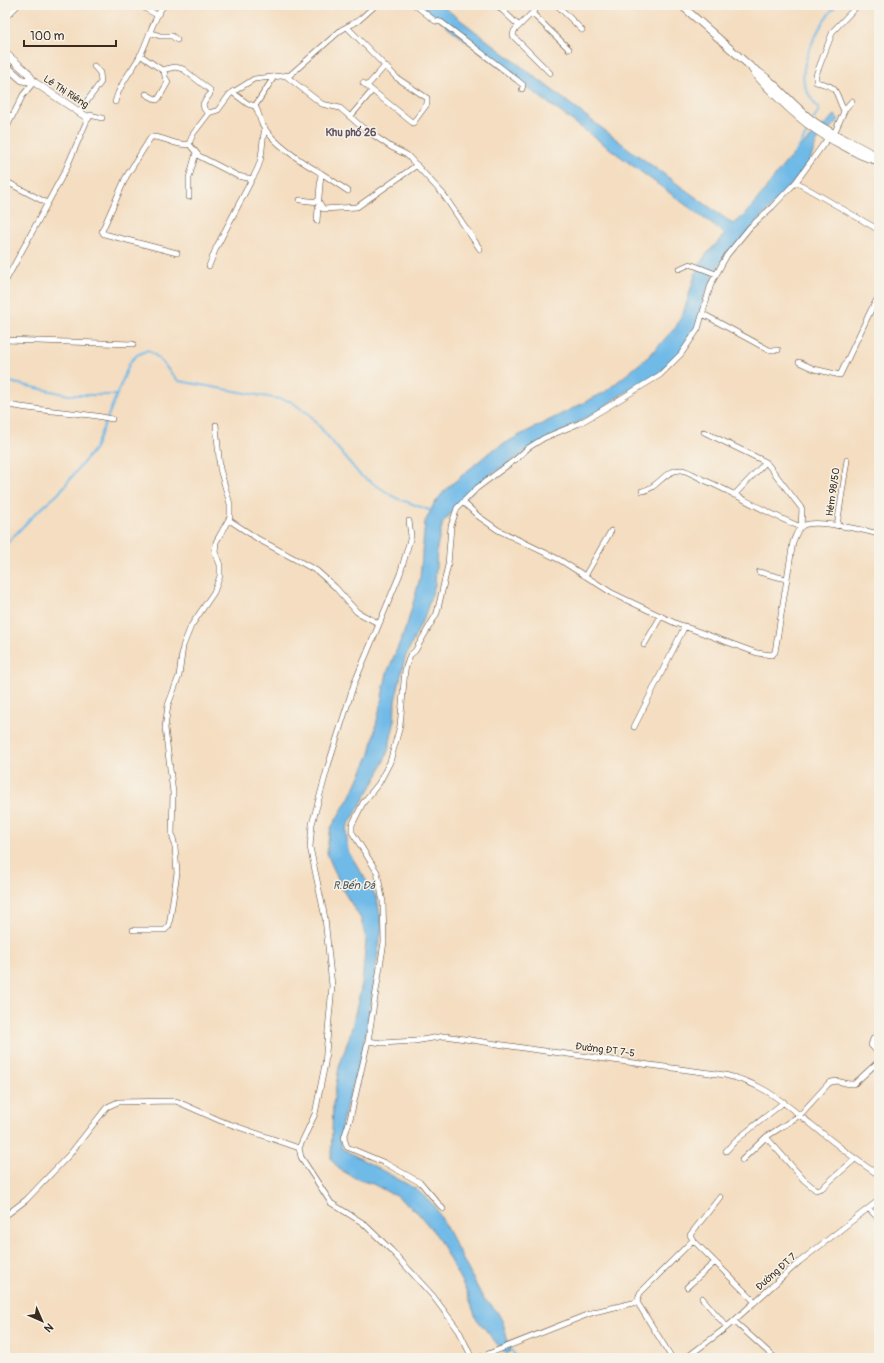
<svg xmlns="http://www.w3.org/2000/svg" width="884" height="1363" font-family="Pangolin,sans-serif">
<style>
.water{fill:#6fbae8;stroke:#557283}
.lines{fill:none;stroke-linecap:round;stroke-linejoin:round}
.stream{stroke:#6fbae8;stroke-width:2}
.street-casing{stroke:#574536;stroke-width:6}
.secondary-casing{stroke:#574536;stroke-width:8}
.street{stroke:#fff;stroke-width:5}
.secondary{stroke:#fff;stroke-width:7}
.labels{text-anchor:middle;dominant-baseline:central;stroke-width:3;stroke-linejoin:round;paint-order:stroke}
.street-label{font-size:10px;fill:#3b2a1e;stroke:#f7f3e8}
.neighbourhood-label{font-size:11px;font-weight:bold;fill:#625263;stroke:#f7f3e8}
.water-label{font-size:11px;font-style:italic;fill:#4b555b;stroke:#f7f3e8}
</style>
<rect width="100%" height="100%" fill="#f7f3e8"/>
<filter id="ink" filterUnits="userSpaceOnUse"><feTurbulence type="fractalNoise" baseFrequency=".025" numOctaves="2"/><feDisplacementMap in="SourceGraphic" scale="8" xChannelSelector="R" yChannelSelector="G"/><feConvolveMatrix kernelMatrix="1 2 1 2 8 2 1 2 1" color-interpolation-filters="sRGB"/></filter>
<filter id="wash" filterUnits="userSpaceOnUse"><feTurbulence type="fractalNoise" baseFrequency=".012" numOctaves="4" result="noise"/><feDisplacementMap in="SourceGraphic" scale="16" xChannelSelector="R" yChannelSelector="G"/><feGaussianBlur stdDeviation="0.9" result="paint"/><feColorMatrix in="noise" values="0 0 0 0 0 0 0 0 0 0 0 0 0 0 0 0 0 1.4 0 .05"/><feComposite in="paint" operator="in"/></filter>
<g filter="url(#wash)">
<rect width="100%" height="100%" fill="#f4ddc0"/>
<path class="water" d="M420,5H441L633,152L733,224C747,218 777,171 790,158C804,142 820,129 835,115L839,120L817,141L809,163L792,184L721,262L705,293L696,329L680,354L656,376L616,398L599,411L526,452L485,478L443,522L437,547L435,585L425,615L405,658L395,701L394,724L388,751L378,775L346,829L348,851L377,898L382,926L370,1011L361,1056L342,1122L341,1148L416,1189L435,1206L483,1298L496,1310L503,1322L510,1351L507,1354L502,1350L476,1318L466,1290L437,1236L418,1213L399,1198L373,1184L359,1180L339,1169L331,1159L333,1104L339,1067L350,1035L362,984L366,939L361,919L344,892L331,863L327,853L328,841L331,828L353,791L370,754L387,673L407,625L420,578L425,522L434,504L446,489L491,451L520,435L605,392L648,357L676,327L684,311L697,269L705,256L725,234L505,71Z"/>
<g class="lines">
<path class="stream" d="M814,119L819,110C815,103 807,94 805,86C797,66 822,17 837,5
M796,152L810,128
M5,381L69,395H116
M5,545L36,513L58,494L95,448L130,362L137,355L148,350C162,358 167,371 179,381L290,401L309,414L360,475L396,498L432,511
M509,1347L517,1358"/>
</g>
</g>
<g filter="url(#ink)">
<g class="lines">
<defs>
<path id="street" d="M139,5L157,15
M415,5L435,21L441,22L445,25L517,80L523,85L522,89
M497,5L519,26
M540,5L514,31L513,36L550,73
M557,5L582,30
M532,13L569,49
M5,18L18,5
M348,28L397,78L427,98V104L413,123L363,83
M150,32L160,36H172L177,40
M140,55L162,70L175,67L183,69L210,90V94L203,104L204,109L209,113L218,110L230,94L254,79L290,75L341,30L358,21L376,5
M286,76L322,104L340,108L363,128L391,147L407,155L443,194L480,249
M367,86L385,66
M232,92L248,104L255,106L274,77
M146,94L157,100L159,98L168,82L165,77L164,70
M115,102C120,83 131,72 140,56C149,39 152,20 164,5
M255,106C259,112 259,118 262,124C272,143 303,163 321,173L317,221
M844,111C834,91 840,87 816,82V75L833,31L858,5
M79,112L101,82L100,73L94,66
M5,113L12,116
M350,117L372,91
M5,131L23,95L34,82
M834,134L845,109L852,101
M828,138L796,182L772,207L750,227L727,255L711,284L698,329L681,354L660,375L604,409L580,423L544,438L528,448L516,459L477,488L457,508L451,526L448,565L437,613L415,651L410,655L405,670L400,726L390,762L379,783L363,803L352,825V832L377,872L383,902L384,942L368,1041L382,1043L415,1041L445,1036L530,1049L725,1075C764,1084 780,1100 811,1124C833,1142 855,1160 879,1175
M189,144L199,156L238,176L252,179L216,248L209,266
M321,173L348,191
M252,179C265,158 260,150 265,128
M5,181L47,203
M796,182L879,230
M189,197V178L196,153
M300,200L319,202L323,209L357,207L417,165
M177,253L104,234L102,231L126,177L151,137C165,136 175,147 189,144L193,134L209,113
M679,269L690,264L716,274
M5,282L66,169L88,118L90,115L102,118
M703,314L769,350H778
M5,340L133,344
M799,362L814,369L840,375L871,310L879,296
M5,404C40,412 77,411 112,419
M642,491C658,489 664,469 682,470C688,471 698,477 704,480C737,494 767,514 801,527L802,509L766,462L704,432
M734,495L766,462
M463,502L478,516L498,530L560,560L612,593L675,623L757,653L772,655L775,652L793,542C795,537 797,530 802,526C815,518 863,530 879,534
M229,520L258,539L317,571L335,587L357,612L378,623
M409,521L411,536L400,574L354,684L328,766L312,824L310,847L325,918L332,986L325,1064L315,1114L299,1148L301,1157L331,1203L363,1223L391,1250L433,1296L459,1331L472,1358
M837,526L847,460
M759,572L786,579
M585,576L611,531
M644,645L661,616
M634,727L685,626
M133,930H165L169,926L177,873L175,847L172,833L173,793L165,728L168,705L179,676L183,646L191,626L214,592L220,576V565L215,552L216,542L230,517V504L220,469L216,425
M879,1033L873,1039L871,1045L879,1054
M368,1041L350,1119L344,1138L347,1147L385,1163L421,1183L443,1209
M766,1137L804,1180L816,1190L822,1188L855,1159
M726,1151L735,1141L784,1102
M742,1160L766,1137L800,1115L829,1083C839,1078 844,1085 854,1084L879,1061
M720,1197L690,1235L693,1240L755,1302
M869,1209L879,1219
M5,1216L26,1200L70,1154L107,1107L118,1102L176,1101L221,1121L299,1148
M687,1287L715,1262
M702,1298L727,1327
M734,1321L775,1358
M478,1358L594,1312L637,1302
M672,1358L637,1302L640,1293L693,1240
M686,1358L727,1327L799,1262L879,1200"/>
<path id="secondary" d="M681,5L751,67C774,80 790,103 812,120C832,135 858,144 879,158
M5,53L27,72L34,82
M5,65L22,80L34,82L88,118
M752,69C758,78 766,86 774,94C799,119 814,131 845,147C856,153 867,159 879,161"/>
</defs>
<use href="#street" class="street-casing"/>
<use href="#secondary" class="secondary-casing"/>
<use href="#street" class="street"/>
<use href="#secondary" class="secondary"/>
</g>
</g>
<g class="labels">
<g class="street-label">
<text transform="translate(66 92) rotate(33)">Lê Thị Riêng</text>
<text transform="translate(833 492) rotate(-82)">Hẻm 98/50</text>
<text transform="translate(605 1050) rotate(7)">Đường ĐT 7-5</text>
<text transform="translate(776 1272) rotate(-42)">Đường ĐT 7</text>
</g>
<g class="neighbourhood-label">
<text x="351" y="132">Khu phố 26</text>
</g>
<g class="water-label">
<text x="354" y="885">R.Bến Đá</text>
</g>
</g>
<rect width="884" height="1363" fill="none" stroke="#f7f3e8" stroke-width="20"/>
<g transform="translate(42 1321) rotate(135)" stroke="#f7f3e8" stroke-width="3" paint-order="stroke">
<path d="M0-3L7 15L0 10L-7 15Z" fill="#3b2a1e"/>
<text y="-6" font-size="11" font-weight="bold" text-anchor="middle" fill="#3b2a1e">N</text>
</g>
<path d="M24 40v6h92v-6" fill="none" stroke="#3b2a1e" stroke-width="2"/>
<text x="30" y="40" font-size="12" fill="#3b2a1e" stroke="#f7f3e8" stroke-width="3" paint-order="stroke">100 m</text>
</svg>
